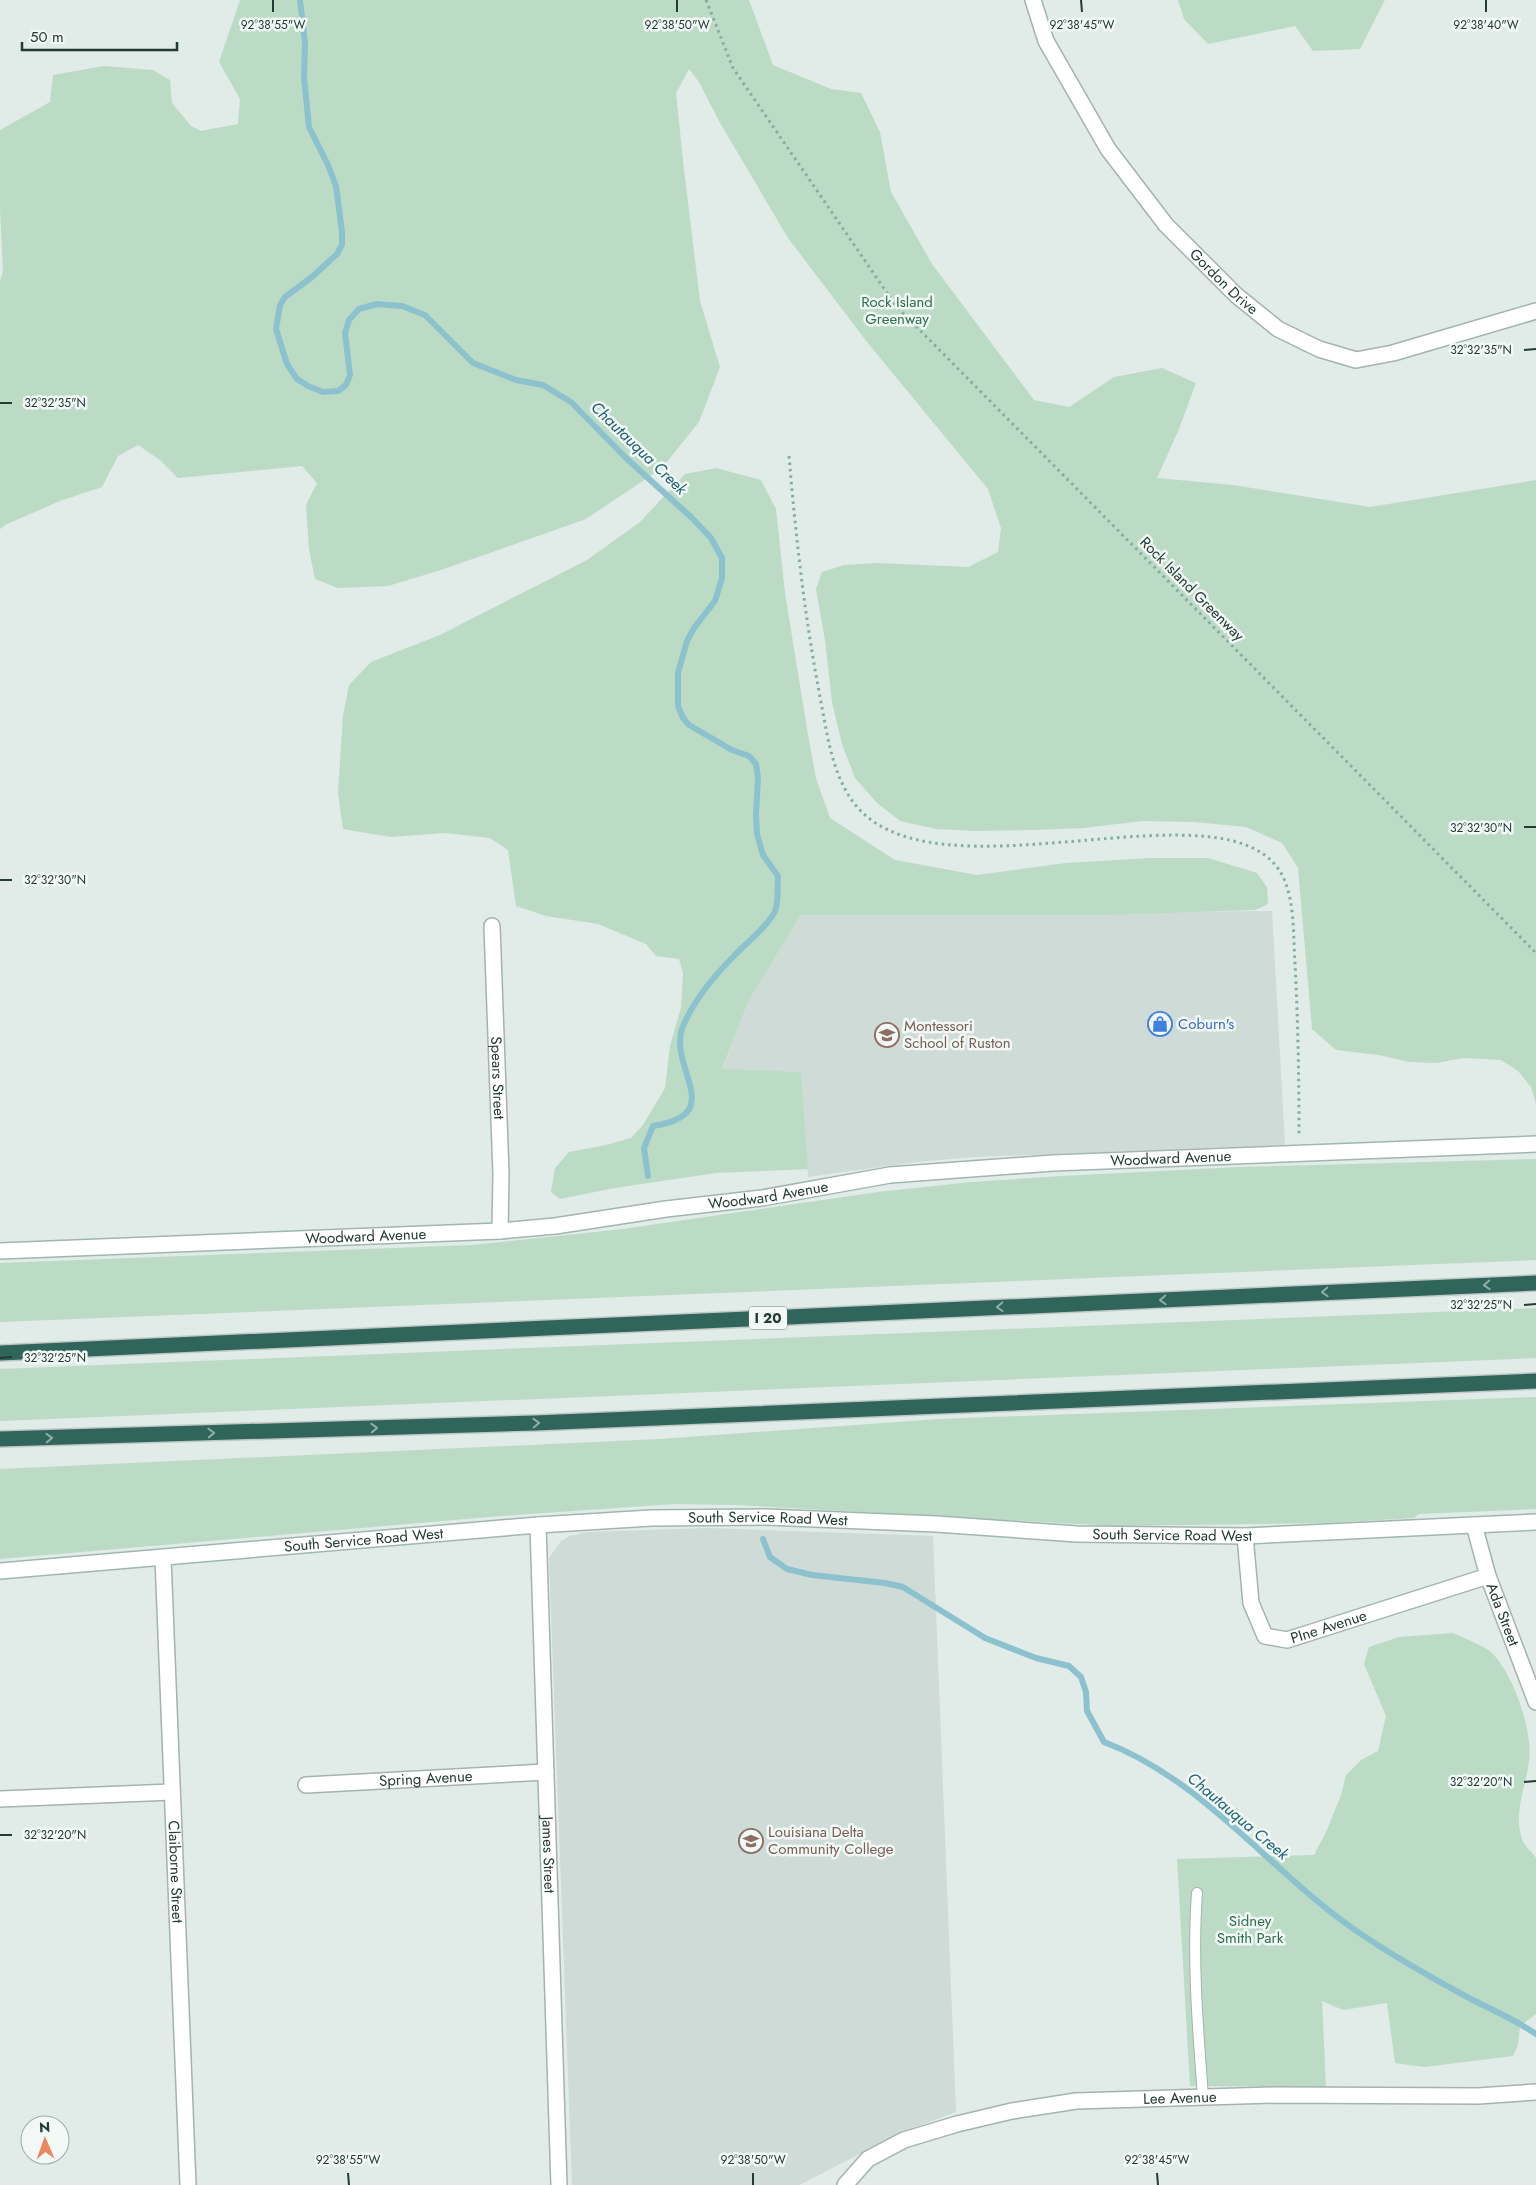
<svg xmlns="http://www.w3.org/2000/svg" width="1536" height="2185" font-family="Jost,sans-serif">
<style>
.built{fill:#cfdbd6}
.green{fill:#bbdbc5}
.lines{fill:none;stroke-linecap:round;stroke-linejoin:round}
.stream{stroke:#8cc1ce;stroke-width:6}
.service-casing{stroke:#a4b3ae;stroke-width:12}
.minor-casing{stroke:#a4b3ae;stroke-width:18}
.secondary-casing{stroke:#a0b6af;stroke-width:18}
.motorway-casing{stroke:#c1c8c6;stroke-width:18}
.path{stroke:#83ada1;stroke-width:3;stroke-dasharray:2.5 4;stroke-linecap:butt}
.service{stroke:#fff;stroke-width:10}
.minor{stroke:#fff;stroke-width:15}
.secondary{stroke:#fff;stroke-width:15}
.motorway{stroke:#30655c;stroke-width:15}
.oneway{stroke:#90aea8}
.ticks{fill:none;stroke:#223b35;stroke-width:2}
.labels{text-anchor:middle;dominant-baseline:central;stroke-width:5;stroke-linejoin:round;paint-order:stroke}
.shield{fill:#f1f8f5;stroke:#60746f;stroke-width:1}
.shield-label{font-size:14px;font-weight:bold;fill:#223b35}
.street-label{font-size:15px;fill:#223b35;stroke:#f1f8f5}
.park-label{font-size:15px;fill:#2f6f4a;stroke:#f1f8f5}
.shop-label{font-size:15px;fill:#366cbe;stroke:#f1f8f5;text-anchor:start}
.education-label{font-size:15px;fill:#785e54;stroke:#f1f8f5;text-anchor:start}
.water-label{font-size:16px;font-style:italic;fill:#206374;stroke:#f1f8f5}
.ticks-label{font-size:12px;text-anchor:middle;fill:#223b35;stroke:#f1f8f5;stroke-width:5;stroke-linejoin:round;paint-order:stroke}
</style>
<rect width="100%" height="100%" fill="#e1ebe7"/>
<path class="built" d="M1272,911L1285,1145L974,1157L917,1162L808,1177L801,1072L722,1070L749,1000L801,915Z
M708,1528L933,1536L956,2112L907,2130L799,2185H572L549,1558L561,1541L570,1536L586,1532Z"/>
<path class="green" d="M240,0H749L773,65L831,89L861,93L880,132L891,192L932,264L1034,400L1069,407L1114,377L1162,368L1196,383L1179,429L1157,478L1233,485L1370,507L1536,480V1104L1531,1087L1518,1071L1501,1060L1464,1058L1436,1063L1409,1062L1379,1055L1336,1050L1312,1029L1298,868L1282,843L1246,827L1194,822L1142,821L1083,828L1035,830L975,831L936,829L900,821L877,803L855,778L842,744L832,702L825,640L816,589L822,572L844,565L878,563L968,567L998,552L1001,528L988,489L867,342L788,238L719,121L699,82L689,69L676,93L683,161L700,301L720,367L699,422L662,468L586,519L441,570L388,586L338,588L315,579L309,549L306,505L317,483L302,466L178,478L160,460L138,445L118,456L102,487L60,501L7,524L0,529V281L3,271L0,209V130L50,102L53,75L104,66L153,70L170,80L172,103L191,126L201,131L238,124L240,99L219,62Z
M1178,0H1385L1360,49L1313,51L1295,26L1208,44L1184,19Z
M716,468L761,480L776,509L785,593L808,735L816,778L830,818L895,860L977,875L1066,863L1151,858H1208L1257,873L1267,887L1268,904L1255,910L1103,915H801L749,1000L722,1069L801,1072L808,1169L716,1173L615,1188L560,1199L551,1192L555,1168L569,1152L606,1145L631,1138L643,1125L665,1088L670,1046L681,1008L683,973L679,959L656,956L646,944L598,924L546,916L516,906L508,850L490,838L445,833L391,837L343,829L338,793L343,715L349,685L371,662L440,635L587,560L640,522L685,474Z
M1536,1159V1260L0,1322V1263L472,1245L623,1229L878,1192L971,1182L1062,1176L1240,1167Z
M1536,1308V1358L0,1421V1369Z
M1536,1397V1509L1419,1514L1414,1518L1327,1523L1115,1526L736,1505L675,1504L501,1516L0,1559V1469L660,1439L939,1419Z
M1453,1633C1463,1638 1486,1646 1493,1654C1514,1676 1533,1731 1529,1761C1526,1787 1513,1813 1522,1839C1524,1846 1532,1852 1536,1858V2014L1520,2026L1518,2045L1513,2056L1424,2067L1395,2063L1387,2003L1343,2010L1322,2001L1326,2087L1190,2086L1177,1859L1314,1855L1327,1830L1341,1795L1346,1775L1361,1760L1378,1751L1386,1716L1364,1664L1369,1647L1399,1637Z"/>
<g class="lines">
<path class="stream" d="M300,0L305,43L304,77L309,127L328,165L336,186L342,232V245L337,254L312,277L285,297L280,305L276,329L287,364L297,379L308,386L323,392L338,391L346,385L350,375L345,333L349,320L359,309L377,304L402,306L425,315L473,363L516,380L543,385L571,402L627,459L692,518L711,538L722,558V578L715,601L694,628L687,641L678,673V706L683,718L689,725L732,750L749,756L756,764L758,778L756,815L757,834L763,855L778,876C777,887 779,902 775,911C770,924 744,945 734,956C715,975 695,999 684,1024C664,1066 731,1114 653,1126L644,1148L648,1176
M763,1539L770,1557L787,1569L812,1575L885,1583L903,1587L985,1638L1036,1658L1069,1666L1081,1677L1086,1692L1087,1711L1104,1742C1207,1781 1274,1877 1364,1936C1398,1959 1434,1979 1469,1998C1492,2010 1514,2019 1536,2034"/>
<defs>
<path id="service" d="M1197,1893C1192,1961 1198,2029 1203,2097"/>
<g id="minor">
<path id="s1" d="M1033,0L1046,41L1108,149L1166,225L1236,295L1278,329L1319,349L1356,360L1393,353L1536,311"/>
<path id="s2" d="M492,926L501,1174L500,1231"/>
<path id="s3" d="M538,1525L559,2185"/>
<path id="s4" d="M1474,1525L1488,1576L1536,1702"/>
<path id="s5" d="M1245,1536L1251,1603L1265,1636L1287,1640L1488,1576"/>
<path id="s6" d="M163,1558L188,2185"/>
<path id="s7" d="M306,1785L546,1772"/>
<path d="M0,1799L172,1792"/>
<path id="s8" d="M845,2185L868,2159L904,2140L957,2124L1012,2111L1076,2101L1275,2095L1478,2096L1536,2092"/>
</g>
<g id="secondary">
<path id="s9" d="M0,1251L500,1231L555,1226L666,1209L762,1198L890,1175L1053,1163L1536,1144"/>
<path id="s10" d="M0,1571L538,1525L651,1518L766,1517L936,1524L1077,1534L1245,1536L1536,1522"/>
</g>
<path id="motorway" d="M0,1353L1536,1283
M0,1439L535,1423L1536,1381"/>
</defs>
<use href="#service" class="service-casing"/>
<use href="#minor" class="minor-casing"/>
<use href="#secondary" class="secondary-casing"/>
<use href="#motorway" class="motorway-casing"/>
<path class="path" d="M706,0L733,68L896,306L1536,953
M789,456C796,539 805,620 821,702C827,734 832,771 851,799C928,913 1236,770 1284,879C1295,905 1293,935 1295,963C1298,1021 1299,1078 1299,1135"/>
<use href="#service" class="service"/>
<use href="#minor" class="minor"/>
<use href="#secondary" class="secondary"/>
<use href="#motorway" class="motorway"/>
</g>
<defs><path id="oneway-chevron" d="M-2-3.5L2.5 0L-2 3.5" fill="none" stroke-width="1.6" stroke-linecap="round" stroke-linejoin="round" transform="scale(1.25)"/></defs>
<g class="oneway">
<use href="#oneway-chevron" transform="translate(1487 1285) rotate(177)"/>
<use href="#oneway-chevron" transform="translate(1325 1292) rotate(177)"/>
<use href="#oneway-chevron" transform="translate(1163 1300) rotate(177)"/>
<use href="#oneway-chevron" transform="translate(1000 1307) rotate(177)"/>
<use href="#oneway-chevron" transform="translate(536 1423) rotate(-2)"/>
<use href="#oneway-chevron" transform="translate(374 1428) rotate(-2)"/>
<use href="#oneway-chevron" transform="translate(211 1433) rotate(-2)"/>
<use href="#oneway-chevron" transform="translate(49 1438) rotate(-2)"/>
</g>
<path class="ticks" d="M273,0V12M677,0V12M1081,0L1082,12M1486,0V12M1524,350L1536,349M0,403H12M1524,827H1536M0,880H12M1524,1305L1536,1304M0,1358L12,1357M1524,1782L1536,1781M0,1835H12M348,2173L349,2185M753,2173V2185M1157,2173L1158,2185"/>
<defs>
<symbol id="shop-ring" viewBox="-11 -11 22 22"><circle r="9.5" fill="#f1f8f5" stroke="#3f7fe0" stroke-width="1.5"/><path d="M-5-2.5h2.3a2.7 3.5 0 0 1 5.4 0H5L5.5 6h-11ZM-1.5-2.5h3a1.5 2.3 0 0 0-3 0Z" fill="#3f7fe0"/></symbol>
<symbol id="school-ring" viewBox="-11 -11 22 22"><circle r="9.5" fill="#f1f8f5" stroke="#8d6e63" stroke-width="1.5"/><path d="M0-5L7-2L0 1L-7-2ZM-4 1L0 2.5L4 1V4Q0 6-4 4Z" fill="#8d6e63"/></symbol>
<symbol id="university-ring" viewBox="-11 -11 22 22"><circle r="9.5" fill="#f1f8f5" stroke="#8d6e63" stroke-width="1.5"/><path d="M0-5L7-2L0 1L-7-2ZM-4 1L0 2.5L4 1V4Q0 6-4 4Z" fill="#8d6e63"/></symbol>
</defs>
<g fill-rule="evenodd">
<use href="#shop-ring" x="1146" y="1010" width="28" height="28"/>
<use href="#school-ring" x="873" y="1021" width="28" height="28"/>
<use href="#university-ring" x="737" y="1827" width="28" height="28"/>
</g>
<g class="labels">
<rect class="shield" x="749" y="1306.5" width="38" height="23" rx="4"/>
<g class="shield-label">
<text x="768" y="1318">I 20</text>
</g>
<g class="street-label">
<text stroke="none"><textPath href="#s1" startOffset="344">Gordon Drive</textPath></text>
<text transform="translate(1192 589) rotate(45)">Rock Island Greenway</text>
<text stroke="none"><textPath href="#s2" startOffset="152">Spears Street</textPath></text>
<text stroke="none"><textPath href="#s9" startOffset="1176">Woodward Avenue</textPath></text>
<text stroke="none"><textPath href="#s9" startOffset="771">Woodward Avenue</textPath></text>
<text stroke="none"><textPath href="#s9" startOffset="366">Woodward Avenue</textPath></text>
<text stroke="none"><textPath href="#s10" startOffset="770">South Service Road West</textPath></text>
<text stroke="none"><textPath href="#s10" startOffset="1175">South Service Road West</textPath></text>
<text stroke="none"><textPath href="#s10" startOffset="365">South Service Road West</textPath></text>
<text stroke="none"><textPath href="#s4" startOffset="94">Ada Street</textPath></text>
<text stroke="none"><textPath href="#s5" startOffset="169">PIne Avenue</textPath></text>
<text stroke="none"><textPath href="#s7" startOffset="120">Spring Avenue</textPath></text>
<text stroke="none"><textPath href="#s3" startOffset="330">James Street</textPath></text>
<text stroke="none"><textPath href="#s6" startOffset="314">Claiborne Street</textPath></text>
<text stroke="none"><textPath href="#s8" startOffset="356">Lee Avenue</textPath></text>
</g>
<g class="park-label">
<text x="897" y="302">Rock Island<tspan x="897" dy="17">Greenway</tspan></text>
<text x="1250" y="1921">Sidney<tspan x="1250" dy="17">Smith Park</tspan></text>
</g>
<g class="shop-label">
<text x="1178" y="1024">Coburn's</text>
</g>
<g class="education-label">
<text x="904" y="1026">Montessori<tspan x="904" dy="17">School of Ruston</tspan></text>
<text x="768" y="1832">Louisiana Delta<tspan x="768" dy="17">Community College</tspan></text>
</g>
<g class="water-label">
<text transform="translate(639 448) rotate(44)">Chautauqua Creek</text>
<text transform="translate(1238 1816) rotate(40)">Chautauqua Creek</text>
</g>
</g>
<g class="ticks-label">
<text x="273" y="29">92°38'55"W</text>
<text x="677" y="29">92°38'50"W</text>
<text x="1082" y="29">92°38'45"W</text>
<text x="1486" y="29">92°38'40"W</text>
<text x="1481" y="354">32°32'35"N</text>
<text x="55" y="407">32°32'35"N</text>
<text x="1481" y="832">32°32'30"N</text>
<text x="55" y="884">32°32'30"N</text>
<text x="1481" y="1309">32°32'25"N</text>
<text x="55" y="1362">32°32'25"N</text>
<text x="1481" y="1786">32°32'20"N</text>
<text x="55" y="1839">32°32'20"N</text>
<text x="348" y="2164">92°38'55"W</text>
<text x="753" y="2164">92°38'50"W</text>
<text x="1157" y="2164">92°38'45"W</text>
</g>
<g transform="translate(45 2140) rotate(358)"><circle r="24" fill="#f1f8f5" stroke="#9eaca8"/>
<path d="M0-4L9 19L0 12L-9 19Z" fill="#eb865f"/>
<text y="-8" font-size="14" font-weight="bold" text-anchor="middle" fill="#223b35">N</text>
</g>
<path d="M22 42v8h155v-8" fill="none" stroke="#223b35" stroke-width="2.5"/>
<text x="30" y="42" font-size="15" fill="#223b35" stroke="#f1f8f5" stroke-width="4" paint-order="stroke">50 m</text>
</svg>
